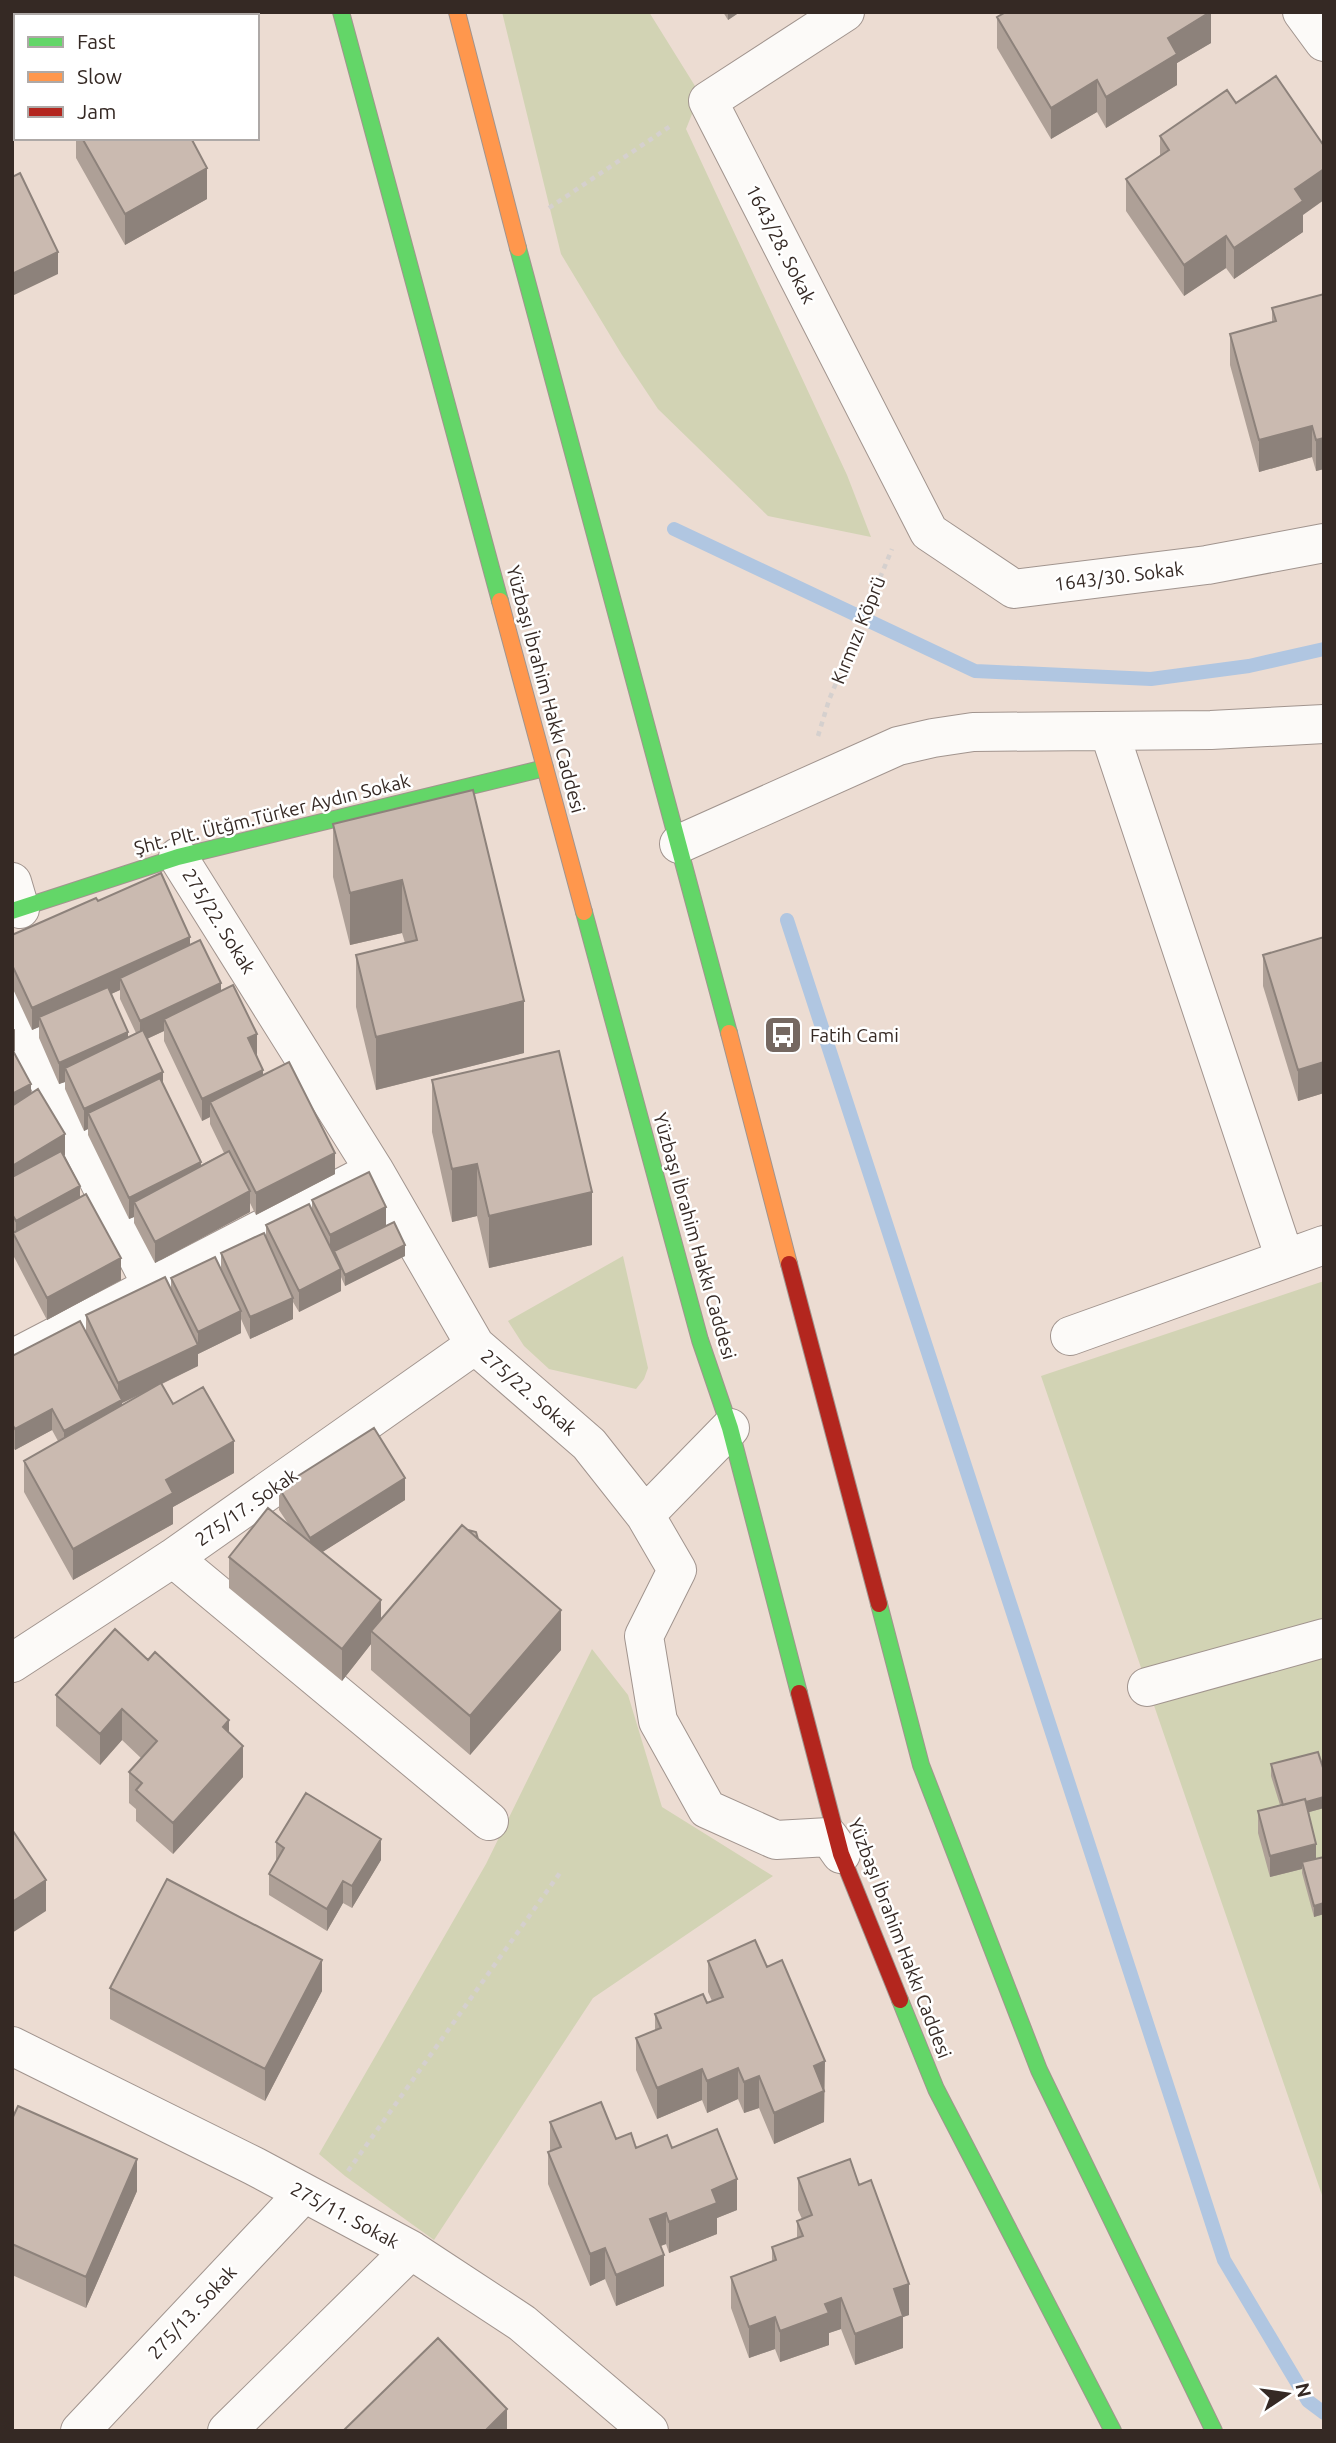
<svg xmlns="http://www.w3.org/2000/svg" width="1336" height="2443" font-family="Ubuntu,sans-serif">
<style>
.green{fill:#d2d3b4}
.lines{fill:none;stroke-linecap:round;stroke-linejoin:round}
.stream{stroke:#b0c6e1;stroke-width:14}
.street-casing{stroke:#a1948e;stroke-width:40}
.fast-casing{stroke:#a1948e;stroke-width:18}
.slow-casing{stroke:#a1948e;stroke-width:18}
.jam-casing{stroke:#a1948e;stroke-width:18}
.path{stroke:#d5d0ce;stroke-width:4.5;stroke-dasharray:5 5;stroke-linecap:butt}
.street{stroke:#fcfaf8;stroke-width:38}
.fast{stroke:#63d668;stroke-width:16}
.slow{stroke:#ff974d;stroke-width:16}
.jam{stroke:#b3261e;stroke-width:16}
.wall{fill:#aea097;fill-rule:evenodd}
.shaded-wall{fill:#8d827b}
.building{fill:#cabab0;stroke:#8d827b;stroke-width:2}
.labels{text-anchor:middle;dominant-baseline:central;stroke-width:5;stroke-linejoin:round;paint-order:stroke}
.street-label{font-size:19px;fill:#352924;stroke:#fff}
.poi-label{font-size:19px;fill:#352924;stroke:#fff;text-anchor:start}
</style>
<rect width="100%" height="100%" fill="#ecdcd2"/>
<path class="green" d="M502,12H649L700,94L686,129L847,475L871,537L768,516L658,409L622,355L561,254Z
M623,1256L648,1368L644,1379L636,1389L549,1369L524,1346L508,1321Z
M1324,1281V2201L1041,1376Z
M592,1649L628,1695L662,1807L773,1876L593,1998L434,2240L345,2176L319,2154L486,1864Z"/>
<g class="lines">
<path class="stream" d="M674,529L975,671L1151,679L1249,666L1324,649
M787,920L1224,2260L1308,2401L1324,2413"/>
<defs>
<path id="street" d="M845,12L708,101L929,532L1014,589L1207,565L1324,543
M1302,12L1324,42
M1109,731L1285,1259
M679,844L898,746L933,738L973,732L1211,730L1324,724
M178,857L374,1170L475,1345L589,1444L645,1515L677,1570L644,1636L658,1721L707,1809L776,1840L829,1837L841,1854
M12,882L20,909
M12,1009L152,1286
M1070,1336L1324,1245
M12,1359L360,1178
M645,1515L730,1428
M173,1558L489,1821
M12,1663L173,1558L475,1345
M1147,1687L1324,1638
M12,2046L254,2166L411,2250L522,2323L649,2431
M80,2431L304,2193
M227,2431L411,2250"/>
<path id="fast" d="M341,12L500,601
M518,248L729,1033
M12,911L178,857L545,768
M584,912L700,1340L730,1428L799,1693
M879,1604L921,1765L1039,2070L1214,2431
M900,2000L936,2089L1113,2431"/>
<path id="slow" d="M457,12L518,248
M500,601L584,912
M729,1033L789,1264"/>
<path id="jam" d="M789,1264L879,1604
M799,1693L841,1854L900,2000"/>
</defs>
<use href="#street" class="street-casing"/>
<use href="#fast" class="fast-casing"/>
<use href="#slow" class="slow-casing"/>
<use href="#jam" class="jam-casing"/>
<path class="path" d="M549,208L672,125
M818,736L829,700L892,549
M348,2171L562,1870"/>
<use href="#street" class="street"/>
<use href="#fast" class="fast"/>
<use href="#slow" class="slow"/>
<use href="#jam" class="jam"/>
</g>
<path class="wall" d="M723,12H740L728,20Z
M997,17L1211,43L1177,63V85L1106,128L1097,112L1051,139L997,48Z
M1160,136L1303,215V232L1234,279L1226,268L1184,296L1126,211V179L1160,156Z
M76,138H191L207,199L125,245L76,158Z
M1324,294V469L1316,471L1312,457L1259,472L1230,365V334L1272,322V308Z
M473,790L524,1053L376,1090L356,1007V955L405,943L402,933L350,945L333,877V824Z
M98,901L190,945L221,991L257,1055L263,1075L335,1174L256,1215L250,1203V1212L155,1263L134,1223V1217L129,1219L88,1135V1129L84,1131L65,1089V1082L59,1084L39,1038V1027L32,1030L12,987V935ZM120,990V999L136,1033L128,1037L111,994ZM164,1031V1041L202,1121L210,1117V1124L224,1153L201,1165L163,1084L147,1039Z
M1324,937V1093L1298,1101L1263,986V955Z
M12,1024L15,1051H14L31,1094L65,1155L64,1156L80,1197L121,1280L47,1320L13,1255Z
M432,1080L592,1245L489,1268L477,1216L452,1222L432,1132Z
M312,1200L386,1226L405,1256L345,1286L341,1277V1291L299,1312L293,1302V1319L250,1339L241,1319V1333L198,1354V1366L162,1384L173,1404L234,1473L173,1507V1524L73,1580L24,1492V1461L58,1441L52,1430L15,1450L12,1446V1356L86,1333V1315L171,1289V1278L221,1270V1253L266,1237V1225L312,1211ZM146,1392L122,1405V1403Z
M279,1488L405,1500L322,1552L381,1619L479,1539L561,1650L470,1755L371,1670V1644L342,1681L229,1588V1557L289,1525L279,1510Z
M56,1695L229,1733L243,1777L173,1854L136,1821V1809L129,1803V1772L142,1759L122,1740L100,1765L56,1726Z
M1271,1764L1324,1771V1808L1309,1812L1316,1859L1324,1857V1914L1314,1917L1302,1873V1869L1270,1877L1258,1833V1811L1280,1805L1271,1776Z
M276,1842L381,1860L352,1908L343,1903L327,1931L269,1895V1874L276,1861Z
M708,1961L767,1967L825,2092L824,2093V2122L774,2144L759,2108L744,2113L738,2099L707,2113L702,2100L657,2119L636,2070V2038L655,2030V2014L707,2003L712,2001L708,1992Z
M110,1988L322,1991L265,2101L110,2019Z
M12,2119L137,2191L86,2308L12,2275Z
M550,2122L616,2139L636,2148H672L737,2210L717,2218V2234L669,2253L666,2244L660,2246L664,2286L616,2306L605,2279L590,2286L548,2184V2152H550Z
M798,2178L859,2185L909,2315L903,2317V2348L855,2365L841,2329L829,2333V2345L780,2362L775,2349L749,2358L731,2308V2277L772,2261V2247L797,2238V2221L802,2219L798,2210Z"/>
<path class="shaded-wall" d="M728,12H740L728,20Z
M1211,12V43L1177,63V85L1106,128V97L1168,38Z
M1097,80V112L1051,139V108Z
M207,168V199L125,245V214Z
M1324,169V200L1303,215V232L1234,279V248L1295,189Z
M1226,236V268L1184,296V265Z
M58,252V274L12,296V274Z
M1312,426V457L1259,472V440Z
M1324,438V469L1316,471V440Z
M402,880V933L350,945V893Z
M190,937V959L120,978V990L43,1025L39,1017V1027L32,1030V1008Z
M221,983V1005L164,1019V1031L140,1042V1021Z
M524,1001V1053L376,1090V1037Z
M15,1029V1051L12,1052V1030Z
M128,1032V1054L65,1068V1082L59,1084V1063Z
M257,1034V1055L248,1060V1038Z
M1324,1062V1093L1298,1101V1070Z
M263,1070V1091L210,1102V1117L202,1121V1099Z
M163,1072V1094L88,1113V1129L84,1131V1109Z
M31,1084V1106L12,1116V1094Z
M65,1134V1155L12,1187V1166Z
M335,1153V1174L256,1215V1193Z
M201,1162V1184L134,1202V1217L129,1219V1198Z
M477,1164V1216L452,1222V1169Z
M80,1186V1208L16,1239V1221Z
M250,1191V1212L155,1263V1242Z
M592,1192V1245L489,1268V1216Z
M386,1207V1229L334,1251V1254L330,1256V1235Z
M405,1245V1256L345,1286V1275Z
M121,1258V1280L47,1320V1298Z
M341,1269V1291L299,1312V1291Z
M293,1298V1319L250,1339V1317Z
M241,1311V1333L198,1354V1332Z
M198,1345V1366L122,1403V1422L64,1453V1431L118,1402V1383Z
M52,1409V1430L15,1450V1429Z
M234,1441V1473L173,1507V1524L73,1580V1549L166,1480Z
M405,1478V1500L310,1560V1538Z
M381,1600V1632L371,1631V1644L342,1681V1649Z
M561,1610V1650L470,1755V1716Z
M122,1709V1740L100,1765V1734Z
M229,1720V1751L223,1727Z
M243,1746V1777L173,1854V1823Z
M1324,1797V1808L1284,1819V1808Z
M381,1839V1860L352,1908V1886Z
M1316,1844V1866L1302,1862V1869L1270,1877V1856Z
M46,1880V1911L12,1933V1902Z
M343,1881V1903L327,1931V1909Z
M1324,1903V1914L1314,1917V1906Z
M322,1960V1991L265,2101V2069Z
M825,2061L824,2122L774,2144V2113L814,2066Z
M738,2068V2099L707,2113V2081Z
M702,2069V2100L657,2119V2088Z
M759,2076V2108L744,2113V2082Z
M137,2159V2191L86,2308V2277Z
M737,2179V2210L717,2218V2234L669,2253V2222L712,2190Z
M666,2213V2244L650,2250V2219Z
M605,2248V2279L590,2286V2254Z
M664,2255V2286L616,2306V2275Z
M909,2284V2315L903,2317V2348L855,2365V2334L894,2289Z
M841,2298V2329L829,2333V2345L780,2362V2331L825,2304Z
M775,2317V2349L749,2358V2327Z
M507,2409V2431H485Z"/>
<path class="building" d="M1006,12H1210L1168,38L1177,54L1106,97L1097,80L1051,108L997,17Z
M1276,76L1324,146V169L1295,189L1303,201L1234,248L1226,236L1184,265L1126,179L1169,150L1160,136L1227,90L1236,103Z
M82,138H191L207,168L125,214Z
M20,173L58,252L12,274V177Z
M1324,294V438L1316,440L1312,426L1259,440L1230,334L1276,321L1272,308Z
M473,790L524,1001L376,1037L356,955L417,940L402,880L350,893L333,824Z
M161,873L190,937L32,1008L12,965V935L96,898L98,901Z
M1324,937V1062L1298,1070L1263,955Z
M200,940L221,983L140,1021L120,978Z
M233,985L257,1034L248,1038L263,1070L202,1099L164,1019Z
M108,987L128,1032L59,1063L39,1017Z
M143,1030L163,1072L84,1109L65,1068Z
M12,1049L31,1084L12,1094Z
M559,1051L592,1192L489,1216L477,1164L452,1169L432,1080Z
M289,1062L335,1153L256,1193L210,1102Z
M160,1078L201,1162L129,1198L88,1113Z
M38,1089L65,1134L12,1166V1106Z
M61,1151L80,1186L16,1221L12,1214V1177Z
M229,1151L250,1191L155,1242L134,1202Z
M369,1172L386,1207L330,1235L312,1200Z
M86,1194L121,1258L47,1298L13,1233Z
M309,1204L341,1269L299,1291L266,1225Z
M394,1222L405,1245L345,1275L334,1251Z
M264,1233L293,1298L250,1317L221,1253Z
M215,1257L241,1311L198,1332L171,1278Z
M165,1277L198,1345L118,1383L86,1315Z
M80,1321L122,1400L64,1431L52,1409L15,1429L12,1424V1356Z
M161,1383L173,1404L203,1387L234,1441L166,1480L173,1493L73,1549L24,1461Z
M374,1428L405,1478L310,1538L279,1488Z
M268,1508L381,1600L342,1649L229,1557Z
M462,1525L561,1610L470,1716L371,1631Z
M468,1530L476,1532L478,1539Z
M115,1629L148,1660L155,1652L229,1720L223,1727L243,1746L173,1823L136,1790L142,1783L129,1772L157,1741L122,1709L100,1734L56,1695Z
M1318,1752L1324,1771V1797L1306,1802L1305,1799L1283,1805L1271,1764Z
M306,1793L381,1839L352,1886L343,1881L327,1909L269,1874L284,1848L276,1842Z
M1305,1799L1316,1844L1270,1856L1258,1811Z
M13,1831L46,1880L12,1902V1832Z
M1324,1857V1903L1314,1906L1302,1862Z
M167,1879L322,1960L265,2069L110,1988Z
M755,1940L767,1967L782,1960L825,2061L814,2066L824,2091L774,2113L759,2076L744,2082L738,2068L707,2081L702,2069L657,2088L636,2038L661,2028L655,2014L703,1994L707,2003L723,1997L708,1961Z
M601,2102L616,2139L631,2133L636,2148L667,2135L672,2148L717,2129L737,2179L712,2190L717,2203L669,2222L666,2213L650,2219L664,2255L616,2275L605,2248L590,2254L548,2152L561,2147L550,2122Z
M18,2106L137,2159L86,2277L12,2244V2119Z
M850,2159L859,2185L871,2180L909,2284L894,2289L903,2316L855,2334L841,2298L825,2304L829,2313L780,2331L775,2317L749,2327L731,2277L776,2260L772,2247L803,2236L797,2221L812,2215L798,2178Z
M438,2338L507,2409L485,2431H343Z"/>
<defs>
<symbol id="bus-square" viewBox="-11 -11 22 22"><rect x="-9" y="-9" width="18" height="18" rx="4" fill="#756861" stroke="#fff"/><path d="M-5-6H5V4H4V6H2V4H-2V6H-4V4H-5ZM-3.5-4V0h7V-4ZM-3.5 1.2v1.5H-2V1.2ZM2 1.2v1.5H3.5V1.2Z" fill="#fff"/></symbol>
</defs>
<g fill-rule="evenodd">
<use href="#bus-square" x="761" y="1013" width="44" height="44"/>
</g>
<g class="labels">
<g class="street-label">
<text transform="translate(781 244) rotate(63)">1643/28. Sokak</text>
<text transform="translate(1119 576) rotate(-7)">1643/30. Sokak</text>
<text transform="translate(858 630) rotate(-68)">Kırmızı Köprü</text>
<text transform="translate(546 689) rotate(75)">Yüzbaşı İbrahim Hakkı Caddesi</text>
<text transform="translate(272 814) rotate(-14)">Şht. Plt. Ütğm.Türker Aydın Sokak</text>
<text transform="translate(219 921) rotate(58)">275/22. Sokak</text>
<text transform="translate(695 1236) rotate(74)">Yüzbaşı İbrahim Hakkı Caddesi</text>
<text transform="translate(529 1392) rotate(41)">275/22. Sokak</text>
<text transform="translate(246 1507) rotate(-35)">275/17. Sokak</text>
<text transform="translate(900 1938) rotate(69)">Yüzbaşı İbrahim Hakkı Caddesi</text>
<text transform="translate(345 2215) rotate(28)">275/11. Sokak</text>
<text transform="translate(192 2312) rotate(-47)">275/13. Sokak</text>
</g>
<g class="poi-label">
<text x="810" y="1035">Fatih Cami</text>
</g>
</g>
<rect width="1336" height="2443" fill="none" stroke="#352924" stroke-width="28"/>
<rect x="14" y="14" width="245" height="126" fill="#ffffff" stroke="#aea9a7" stroke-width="2"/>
<rect x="28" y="37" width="35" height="10" fill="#63d668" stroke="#aea9a7" stroke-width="2"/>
<text x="77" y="49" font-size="21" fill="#352924">Fast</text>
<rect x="28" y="72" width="35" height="10" fill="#ff974d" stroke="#aea9a7" stroke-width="2"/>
<text x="77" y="84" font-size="21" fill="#352924">Slow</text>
<rect x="28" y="107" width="35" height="10" fill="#b3261e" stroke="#aea9a7" stroke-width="2"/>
<text x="77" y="119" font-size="21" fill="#352924">Jam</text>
<g transform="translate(1287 2394) rotate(77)" stroke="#ffffff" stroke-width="5" paint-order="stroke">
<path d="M0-5L12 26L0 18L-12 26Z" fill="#352924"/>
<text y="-10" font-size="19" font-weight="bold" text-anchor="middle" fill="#352924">N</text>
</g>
</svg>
